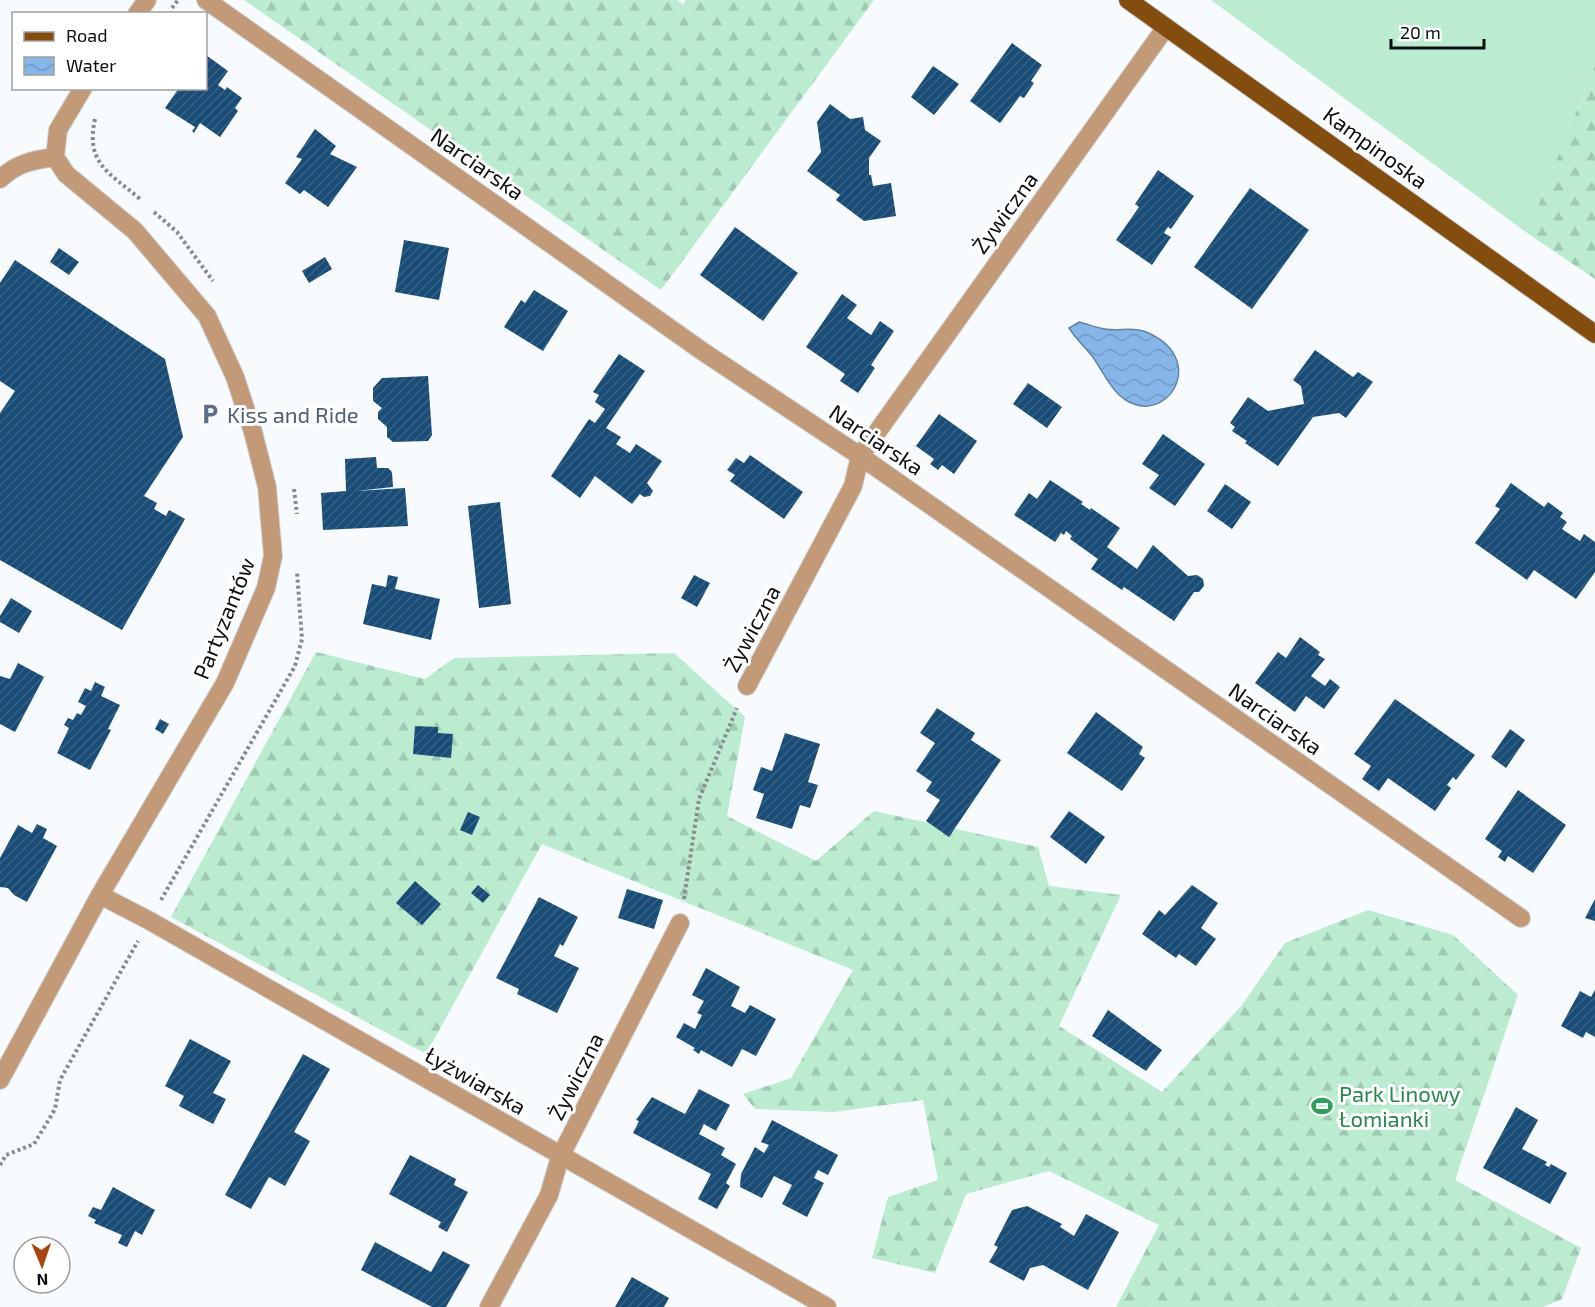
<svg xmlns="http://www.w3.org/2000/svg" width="1595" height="1307" font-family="'Exo 2',sans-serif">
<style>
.grass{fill:#bbecd0}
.forest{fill:url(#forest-firs)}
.water{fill:url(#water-waves);stroke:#6183a7;stroke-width:1.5}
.building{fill:url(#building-hatch)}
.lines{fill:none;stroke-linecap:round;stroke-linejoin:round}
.minor-casing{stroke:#d2d5d8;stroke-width:20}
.major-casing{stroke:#d2d5d8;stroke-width:20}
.path{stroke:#888b8e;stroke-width:4;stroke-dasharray:3 3;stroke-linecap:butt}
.minor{stroke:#c29a78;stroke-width:18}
.major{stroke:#834d10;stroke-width:18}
.labels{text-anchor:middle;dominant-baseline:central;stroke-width:6;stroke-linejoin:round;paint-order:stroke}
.street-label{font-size:22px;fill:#0b0d10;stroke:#fff}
.service-label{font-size:22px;fill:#4e5e75;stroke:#fff;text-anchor:start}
.leisure-label{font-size:22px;fill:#27864d;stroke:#fff;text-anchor:start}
</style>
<defs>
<pattern id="forest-firs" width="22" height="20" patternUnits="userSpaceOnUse" patternTransform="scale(1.5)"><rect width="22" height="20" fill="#bbecd0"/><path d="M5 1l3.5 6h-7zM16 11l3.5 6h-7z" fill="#9fc9b2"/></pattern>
<pattern id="water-waves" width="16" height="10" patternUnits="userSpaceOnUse" patternTransform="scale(1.5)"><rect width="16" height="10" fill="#86b5e8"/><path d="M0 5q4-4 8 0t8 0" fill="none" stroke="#729ac6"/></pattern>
<pattern id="building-hatch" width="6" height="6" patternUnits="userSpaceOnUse" patternTransform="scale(1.5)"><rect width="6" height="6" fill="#194d77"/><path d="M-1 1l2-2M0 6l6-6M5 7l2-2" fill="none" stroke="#386284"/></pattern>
</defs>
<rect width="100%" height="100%" fill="#f8fbfe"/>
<path class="grass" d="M1211,0H1595V65L1527,233Z"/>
<path class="forest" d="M244,0H677L683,4L686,0H874L661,290Z
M1595,65V279L1527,233Z
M316,652L425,679L454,658L674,653L745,717L727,816L816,861L874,811L1038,847L1049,886L1121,895L1059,1026L1162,1092L1242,1005L1285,943L1368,910L1453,935L1518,995L1455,1180L1581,1248L1562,1299L1543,1307H1116L1159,1225L1049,1171L966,1194L935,1273L872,1258L888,1197L938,1180L923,1100L834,1112L755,1109L743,1094L791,1078L853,970L542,844L426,1054L171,917Z"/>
<path class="water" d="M1079,322C1088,324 1096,328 1105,329C1118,332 1131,326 1146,332C1206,357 1172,418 1134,404C1113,397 1104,372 1092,356C1084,346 1076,339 1069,328Z"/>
<path class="building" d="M1012,43L1042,65L1031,81L1034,83L1024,98L1020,96L1000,123L970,101Z
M206,55L228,71L218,85L225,90L227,87L242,98L235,108L238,111L220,137L200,123L194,133L192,131L195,127L165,108L179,88H206Z
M933,66L959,84L934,115L911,97Z
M830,104L850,119L863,117L865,130L881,141L869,158V175H871L873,186L891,183L896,216L864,221L836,200L840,195L807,171L821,152L817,122Z
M315,129L336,146L330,154L357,167L328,207L304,190L300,194L285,183L302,159L296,157Z
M1158,170L1194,196L1171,229L1168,227L1164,233L1171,237L1152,265L1116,240L1139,207L1135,204Z
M1250,188L1309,230L1252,309L1194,267Z
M735,227L798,273L763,321L700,275Z
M404,240L449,248L439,300L395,292Z
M59,248L79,262L69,275L50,262Z
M325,257L332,269L309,283L302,271Z
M15,260L165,359L183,437L144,496L157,503L154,509L166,516L169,510L185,519L122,630L0,560V413L15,391L0,381V283Z
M534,290L568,311L543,351L504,327L521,300L525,303Z
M842,294L857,305L847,318L871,335L880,321L894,331L871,365L875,368L858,393L840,381L845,374L806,347Z
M1315,350L1353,377L1358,372L1373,382L1346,418L1339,413L1313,417L1278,466L1245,443L1247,441L1232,431L1235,427L1230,423L1248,397L1268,411L1304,404L1301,386L1293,380Z
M619,354L645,371L606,428L621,437L616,444L630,453L636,444L662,461L647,483L653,491L650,496L644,497L640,494L632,504L595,476L580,498L551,476L589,419L595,423L605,409L595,402L599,395L593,392Z
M428,376L432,435L428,441L393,442L387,437V427L378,419V412L382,408L373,401V388L382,378Z
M1028,383L1062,407L1047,428L1013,404Z
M939,414L977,441L954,474L942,465L938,470L930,464L934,459L916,446Z
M1163,434L1205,464L1175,506L1149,488L1159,475L1142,464Z
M750,455L803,492L784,519L730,481L735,475L727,470L736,458L744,463Z
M376,457L377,468H388L392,472L393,487L356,491L405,488L408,526L323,530L321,493L346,491L345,459Z
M1050,480L1083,502L1081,504L1090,510L1091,508L1120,528L1107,547L1137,569L1153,545L1188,576L1197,575L1203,579L1204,586L1199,592H1194L1174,621L1124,587L1122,590L1091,569L1098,559L1070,539L1072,536L1066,531L1064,535L1061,533L1055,542L1014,515L1029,493L1037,499Z
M1511,483L1544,507L1548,502L1563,513L1560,517L1567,522L1562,529L1580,541L1584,534L1595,542V572L1576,599L1534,570L1527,580L1475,543L1500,509L1495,506Z
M1225,484L1251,502L1232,529L1207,511Z
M500,502L511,604L479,608L468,506Z
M388,575L398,577L395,589L440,599L431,640L363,624L372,584L386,587Z
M694,575L710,583L697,607L681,598Z
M11,598L32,611L19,633L0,622V616Z
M1300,637L1320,652L1318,655L1325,659L1311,676L1325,686L1330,679L1340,687L1324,709L1306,696L1295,712L1255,683L1278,652L1286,658Z
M18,663L44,677L15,732L0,724V676L10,679Z
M95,682L105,687L101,696L120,705L108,729L111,730L90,770L57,753L69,728L64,725L68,718L73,720L77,713L81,715L86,706L78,702L85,688L91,691Z
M1395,699L1475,755L1456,780L1453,777L1447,785L1451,788L1435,811L1388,778L1379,791L1362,779L1371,766L1354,754Z
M937,708L975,733L971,740L1001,760L949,837L926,821L940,800L926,791L932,782L916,771L935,743L920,733Z
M1096,712L1143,747L1139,754L1145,758L1122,791L1067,753Z
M160,719L169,724L163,734L155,729Z
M415,726L438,727V733L453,734L451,758L413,754Z
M1510,729L1525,740L1506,768L1491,757Z
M785,733L820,744L808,782L818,785L810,808L800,805L792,829L756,818L764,794L753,790L761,767L772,771Z
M1518,790L1566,825L1533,873L1508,856L1505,862L1498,857L1502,851L1485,839Z
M1069,811L1105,837L1086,864L1050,837Z
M468,812L480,817L472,835L460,830Z
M37,824L47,829L43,838L57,846L27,902L14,895L8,888L0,887V858L18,825L32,833Z
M415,881L441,904L422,925L396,903Z
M478,885L490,895L483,903L471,893Z
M1192,885L1218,903L1201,928L1216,939L1196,966L1179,954L1176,958L1142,934L1159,910L1165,915Z
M627,889L663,900L654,929L618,918Z
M539,897L578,917L563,946L560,944L554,956L579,968L557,1013L517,994L519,989L496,978Z
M1595,899V921L1585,918Z
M706,968L740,987L731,1006L745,1013L750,1005L776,1019L756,1056L742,1049L732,1067L701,1050L699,1054L693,1050L695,1048L676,1037L684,1023L695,1029L702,1015L697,1013L704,1001L692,995Z
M1595,990V1037L1586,1032L1583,1038L1561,1026L1580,991L1591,997Z
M1108,1010L1162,1050L1146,1071L1092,1036Z
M190,1039L231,1061L213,1093L226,1099L213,1124L179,1106L184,1096L165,1086Z
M303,1054L330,1069L294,1132L310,1141L285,1186L269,1177L251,1209L225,1195Z
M699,1089L730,1105L716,1131L704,1124L699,1134L725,1148L721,1155L736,1164L726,1183L730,1186L717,1209L698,1199L711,1174L633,1133L639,1121L636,1120L652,1097L685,1114Z
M1516,1107L1538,1120L1522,1149L1547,1162L1545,1165L1549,1167L1551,1164L1567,1173L1550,1204L1483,1168Z
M772,1120L838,1155L828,1175L818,1170L814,1178L824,1183L807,1217L782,1204L792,1185L774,1176L762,1198L740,1187L741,1174L755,1147L764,1153L769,1145L761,1142Z
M410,1155L456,1179L454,1185L468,1192L447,1232L438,1227L441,1222L389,1194Z
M113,1187L155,1210L142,1235L135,1231L127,1247L118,1243L122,1235L94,1223L96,1220L88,1216L93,1207L101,1210Z
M1027,1206L1062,1224L1060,1227L1074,1236L1086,1214L1119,1232L1088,1290L1043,1265L1030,1268L1024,1281L989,1262L998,1247L994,1245L1012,1210Z
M375,1242L431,1272L443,1251L470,1265L446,1307H432L361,1270Z
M632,1277L669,1298L664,1307H615Z"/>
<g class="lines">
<defs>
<path id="minor" d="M206,0L702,351L860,456L1521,918
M137,14L147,0
M0,179C17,163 33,160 55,157
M747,686L853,486L860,456L1166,27
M100,895L150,921L827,1307
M0,1080L100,895L225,683L266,588L273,556L267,487L253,432L235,377L207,316L135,231L66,174L55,157L58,130L83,88
M489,1307L549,1195L560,1157L680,923"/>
<path id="major" d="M1128,0L1595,334"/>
</defs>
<use href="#minor" class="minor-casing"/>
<use href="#major" class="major-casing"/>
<path class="path" d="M172,8L178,0
M95,119C85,164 110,173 140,199
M154,212L177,232L213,281
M294,489L297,514
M684,899L699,799L737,708
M161,900L295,666L302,639L297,572
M0,1165L6,1155L34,1144L51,1116L55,1109L60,1080L138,941"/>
<use href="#minor" class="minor"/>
<use href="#major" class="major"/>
</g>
<defs>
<symbol id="parking-bare" viewBox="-9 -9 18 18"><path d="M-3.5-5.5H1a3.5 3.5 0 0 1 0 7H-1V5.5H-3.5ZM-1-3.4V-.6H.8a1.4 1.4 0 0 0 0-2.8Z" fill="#5c6f8a" stroke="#fff" stroke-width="2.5" paint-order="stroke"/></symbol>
<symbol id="stadium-bare" viewBox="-9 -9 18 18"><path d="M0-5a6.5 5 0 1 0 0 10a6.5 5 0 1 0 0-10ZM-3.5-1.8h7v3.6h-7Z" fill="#2e9e5b" stroke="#fff" stroke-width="2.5" paint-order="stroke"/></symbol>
</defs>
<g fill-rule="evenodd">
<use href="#parking-bare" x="195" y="399" width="30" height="30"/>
<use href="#stadium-bare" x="1307" y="1091" width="30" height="30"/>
</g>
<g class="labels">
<g class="street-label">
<text transform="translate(1376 147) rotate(36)">Kampinoska</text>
<text transform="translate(478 163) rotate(35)">Narciarska</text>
<text transform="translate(1004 212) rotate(-54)">Żywiczna</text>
<text transform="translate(877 439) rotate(34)">Narciarska</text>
<text transform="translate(223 618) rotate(-68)">Partyzantów</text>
<text transform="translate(751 628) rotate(-62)">Żywiczna</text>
<text transform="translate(1276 718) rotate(35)">Narciarska</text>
<text transform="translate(575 1076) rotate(-63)">Żywiczna</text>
<text transform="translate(476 1080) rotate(30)">Łyżwiarska</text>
</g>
<g class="service-label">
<text x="227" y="414">Kiss and Ride</text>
</g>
<g class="leisure-label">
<text x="1339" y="1093">Park Linowy<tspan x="1339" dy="25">Łomianki</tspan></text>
</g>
</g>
<rect x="12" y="12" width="195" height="78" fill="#ffffff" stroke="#9d9e9f" stroke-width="1.5"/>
<rect x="24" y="32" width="30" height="9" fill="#834d10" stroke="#9d9e9f" stroke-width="1.5"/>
<text x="66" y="42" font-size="18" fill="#0b0d10">Road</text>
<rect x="24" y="57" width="30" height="18" fill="url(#water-waves)" stroke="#9d9e9f" stroke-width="1.5"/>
<text x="66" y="72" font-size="18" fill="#0b0d10">Water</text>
<g transform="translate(42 1265) rotate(178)"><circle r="28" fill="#ffffff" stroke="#9d9e9f" stroke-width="1.5"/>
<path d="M0-4.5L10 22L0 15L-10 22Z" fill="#a9460e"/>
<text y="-9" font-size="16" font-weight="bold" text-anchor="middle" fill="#0b0d10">N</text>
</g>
<path d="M1391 39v9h93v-9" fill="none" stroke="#0b0d10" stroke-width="3"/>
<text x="1400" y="39" font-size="18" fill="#0b0d10" stroke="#ffffff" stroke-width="4.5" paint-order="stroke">20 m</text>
</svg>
